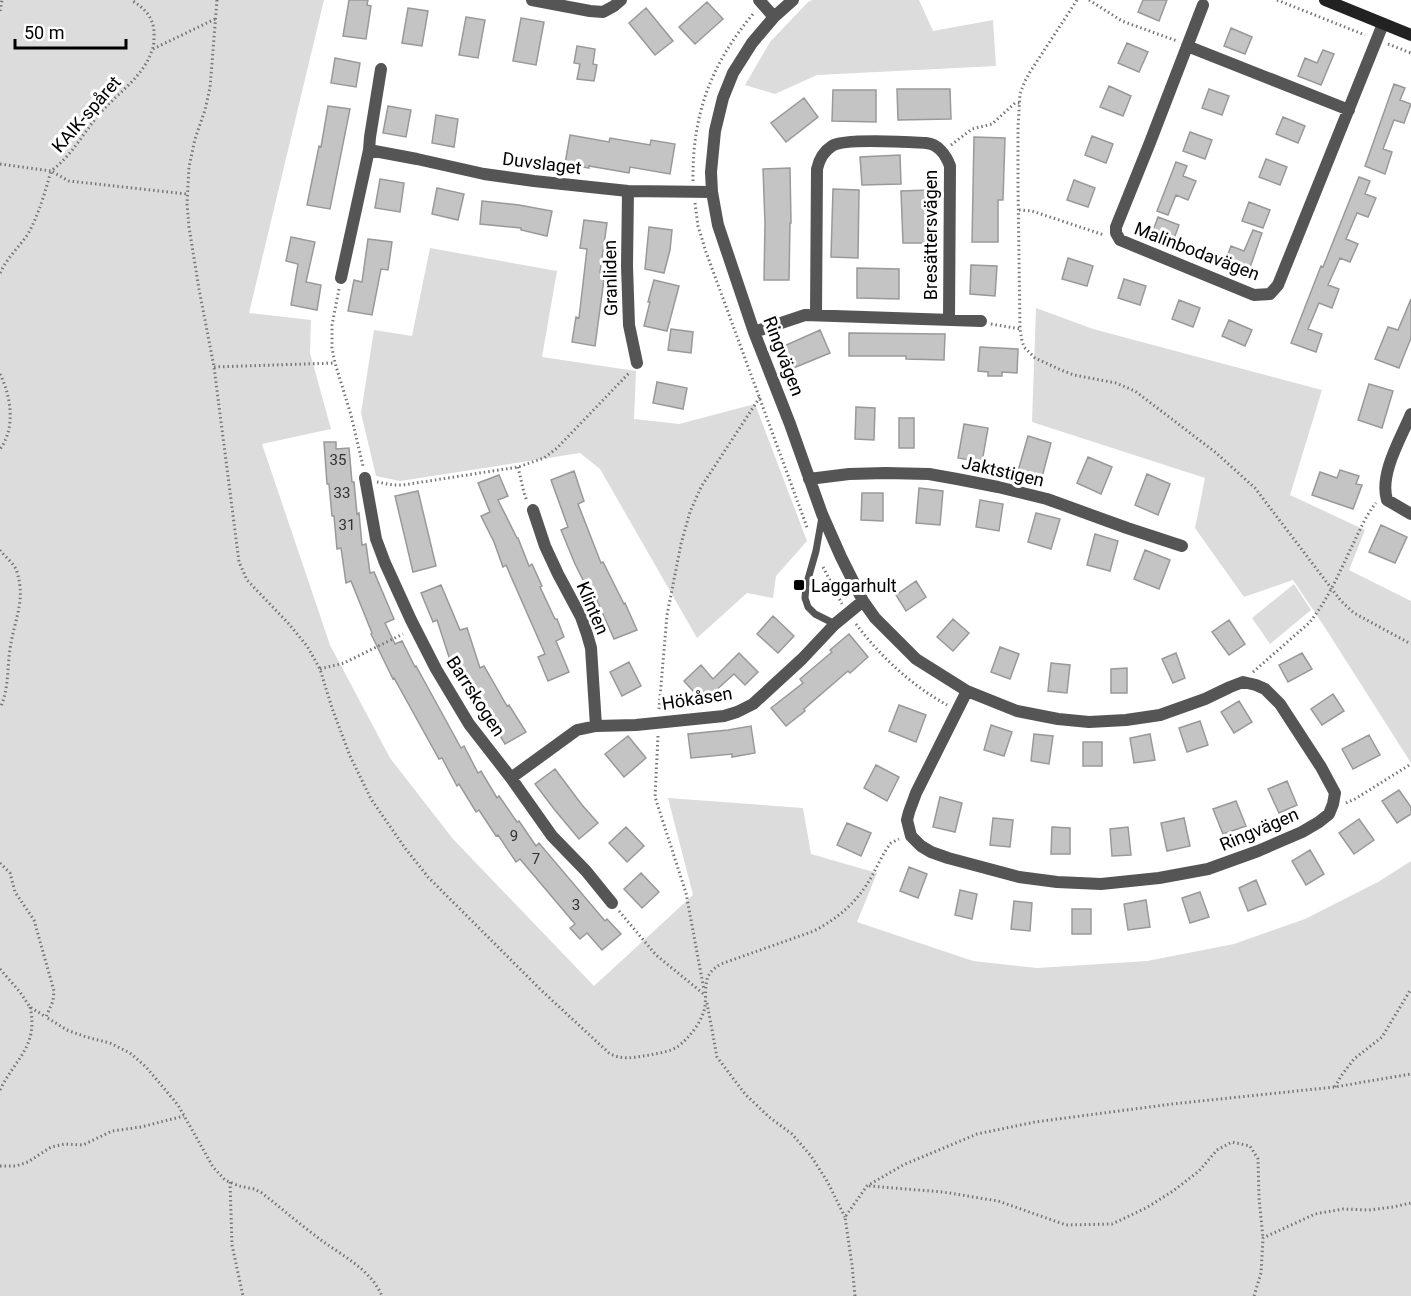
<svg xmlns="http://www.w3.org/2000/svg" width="1411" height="1296" font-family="Roboto,sans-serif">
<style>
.green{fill:#dcdcdc}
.building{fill:#c4c4c4;stroke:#999;stroke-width:1.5}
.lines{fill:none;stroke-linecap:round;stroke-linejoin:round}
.path{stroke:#777;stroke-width:3;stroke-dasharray:1.5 3;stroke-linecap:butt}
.lane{stroke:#555;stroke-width:7}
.street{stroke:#555;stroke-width:12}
.secondary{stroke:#222;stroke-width:12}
.poi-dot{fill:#000;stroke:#fff;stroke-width:2}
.labels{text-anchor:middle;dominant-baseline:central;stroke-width:6;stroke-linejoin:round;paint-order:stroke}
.number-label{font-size:15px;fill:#313131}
.street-label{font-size:18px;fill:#000;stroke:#fff}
.poi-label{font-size:18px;fill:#000;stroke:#fff;text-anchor:start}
</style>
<rect width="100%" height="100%" fill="#fff"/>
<path class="green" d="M0,0H324L249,313L311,320L310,353L331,429L262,444L330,645L390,758L453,839L594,986L693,895L668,798L803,808L811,854L877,873L857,922L973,961L1037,968L1147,961L1234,944L1305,919L1378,882L1411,861V1296H0Z
M812,0H919L933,31L993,20L996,66L817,75L775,94L745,85L770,42L808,2Z
M430,248L557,271L542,357L636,371L634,419L679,424L755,404L807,541L776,576L773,598L747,593L697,638L600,469L580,453L400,481L376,476L361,413L374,330L412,336Z
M1036,308L1093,329L1322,390L1290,495L1365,530L1349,570L1411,601V763L1322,623L1293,580L1244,597L1195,528L1205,478L1032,422Z
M1294,584L1311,610L1270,644L1252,618Z"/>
<path class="building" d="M349,0H368L367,5L371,6L366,39L343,36Z
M1143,0H1167L1159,21L1138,12Z
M707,2L723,19L695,44L679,27Z
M408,8L428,11L422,46L402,43Z
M646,8L673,41L655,55L629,23Z
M466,17L485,20L478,58L459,55Z
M521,18L544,22L536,65L513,61Z
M1231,28L1252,37L1245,54L1224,46Z
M1127,43L1148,52L1139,72L1118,63Z
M577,46L595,49L593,64L597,65L594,81L577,79L580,64L574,63Z
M1323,50L1334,54L1321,85L1298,76L1305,58L1317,63Z
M335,58L360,63L356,87L331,83Z
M1394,84L1405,88L1400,100L1411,104L1404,123L1394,120L1383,149L1392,152L1385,174L1365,166Z
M1109,86L1131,96L1123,116L1100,107Z
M897,89H950L951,119L898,120Z
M1209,89L1229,96L1222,115L1202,108Z
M833,90H876V122L832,121Z
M804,98L818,117L786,142L771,123Z
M328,106L350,109L330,209L307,205L319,146L321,147Z
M388,106L411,110L406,137L383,133Z
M436,115L458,119L454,147L432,143Z
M1283,117L1305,126L1298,143L1276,134Z
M1190,132L1212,140L1205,159L1183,151Z
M570,135L609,142L610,138L650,145L651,140L675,144L670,174L630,167L629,173L589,166V168L565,164Z
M1092,136L1113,144L1106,163L1085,155Z
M974,137L1005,138L1003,200H998V242H972Z
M900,155L901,184L862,185L860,157Z
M1266,159L1287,167L1280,185L1259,177Z
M1176,162L1187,166L1183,176L1196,181L1188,200L1176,195L1168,215L1157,211Z
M790,168L791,223H790L789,280H764L765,223L763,169Z
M1359,177L1370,181L1365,194L1376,198L1368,217L1357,213L1346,239L1358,244L1350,262L1340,258L1328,285L1339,289L1332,308L1319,303L1308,329L1322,334L1316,352L1291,343L1321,266L1323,267Z
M380,179L404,183L400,212L375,208Z
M1074,180L1095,188L1088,207L1067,200Z
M437,188L464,194L458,220L432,214Z
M833,189L859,190L858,258L831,257Z
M929,190L930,243H903L901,191Z
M482,201L519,205L552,211L547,236L521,230V228L480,224Z
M1249,202L1270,210L1263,228L1242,221Z
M1158,217L1179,225L1172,244L1151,236Z
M584,220L607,223L600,272H605L595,346L572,342L576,317L579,318L587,249L580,248Z
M649,227L672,230L670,250L664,273L645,269Z
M1253,230L1262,233L1248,273L1224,265L1231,246L1244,251Z
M291,237L315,242L306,282L321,285L317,310L291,305L298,264L286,261Z
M368,239L392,242L388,270L381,269L372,315L348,311L354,280L362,282Z
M1068,258L1093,266L1087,286L1062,279Z
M971,265L997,266L995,296L970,294Z
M857,268L899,269V299L857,298Z
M1124,279L1146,286L1140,305L1118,298Z
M654,280L679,286L667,331L644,326L650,302H648Z
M1411,299V338L1399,368L1375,359L1388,327L1398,330Z
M1179,300L1200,308L1193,327L1172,319Z
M1229,320L1252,330L1245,346L1222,336Z
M671,329L693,332L691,353L668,350Z
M820,330L830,353L791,369L782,347Z
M849,333L945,334L944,360L906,359V356H849Z
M980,347L1018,349L1017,373L1002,372V376H988V372L978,371Z
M657,382L687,388L683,409L653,403Z
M1369,384L1393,391L1382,428L1358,420Z
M856,407L875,408L874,440L855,439Z
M899,418H914V448H899Z
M964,424L988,428L982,462L958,458Z
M1028,436L1051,443L1042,477L1018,471Z
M324,442H336V449L349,448L352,482H354L357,514L359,513L362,545L366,544L370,573L374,572L394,619L385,623L395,644L402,641L415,667L416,666L461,748L464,746L478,773L481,771L497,798L499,796L517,822L519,821L536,846L539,843L605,921L607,919L621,934L602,950L587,933L580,939L570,928L575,924L520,859L516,862L498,835L496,836L479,810L476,812L459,784L457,786L442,758L439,759L394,678L393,679L371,634L372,633L351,581L346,583L341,548L337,549L334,516H332L329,484H327Z
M1088,457L1112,467L1101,494L1077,483Z
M1340,470L1359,476L1356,484L1362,485L1353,509L1312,495L1320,472L1337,478Z
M574,471L584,501L578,504L601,563L603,562L624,604L625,603L637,630L614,639L595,596L592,598L575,564L561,530L568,527L551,480Z
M1147,474L1170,484L1158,515L1135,505Z
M499,475L508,496L498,500L517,538H518L529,566L532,564L542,586L540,587L555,619H557L564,637L556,641L569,672L548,681L538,657L545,654L506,565L503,567L494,542L481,516L490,512L478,483Z
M919,488L943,491L940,525L916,523Z
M418,491L436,566L413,572L395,496Z
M862,493H883V521L861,520Z
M980,500L1003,504L999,531L976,527Z
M1036,513L1060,519L1051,549L1028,542Z
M1381,525L1407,537L1395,563L1369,552Z
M1095,534L1118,541L1110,571L1087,565Z
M1145,550L1170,560L1159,589L1134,579Z
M916,581L926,597L906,611L896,595Z
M441,585L460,630L467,628L480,668L484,666L507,706L509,705L526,732L505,744L480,702L477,704L454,662L451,663L437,620L433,622L421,593Z
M773,616L794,636L778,653L757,634Z
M953,619L969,633L953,651L937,637Z
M1229,620L1245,644L1229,655L1212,632Z
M849,634L868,657L850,673L848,671L804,709L805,711L786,726L771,708L803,683L800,679L832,652L830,650Z
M1000,647L1019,654L1010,679L991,672Z
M739,653L758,672L745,685L734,674L703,702L684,681L701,665L713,679Z
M1176,653L1185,678L1173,683L1162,659Z
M1302,653L1312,669L1288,682L1279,665Z
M629,662L641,686L622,696L610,672Z
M1051,663L1070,665L1067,693L1048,691Z
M1127,668V693H1111V669Z
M1333,694L1344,711L1322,725L1311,709Z
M1239,701L1252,722L1234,733L1221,712Z
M899,705L926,715L916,742L889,731Z
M1200,721L1208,745L1187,752L1179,728Z
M991,725L1012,732L1004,756L984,750Z
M751,726L755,753L732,757V754L691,758L688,734L728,730Z
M1034,734L1053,736L1049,764L1031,761Z
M1150,734L1155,760L1134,763L1130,738Z
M1369,735L1380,755L1353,769L1342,749Z
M628,736L646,758L624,777L605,754Z
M1083,742H1102V766H1083Z
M876,765L899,777L887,801L864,788Z
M555,769L582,805L598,823L579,839L554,809L535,784Z
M1287,781L1297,805L1279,813L1268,789Z
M1399,790L1411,807V814L1397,823L1382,801Z
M940,797L962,803L955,832L933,827Z
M1236,801L1246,826L1223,834L1213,809Z
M993,818L1013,820L1010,847L990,845Z
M1184,818L1190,846L1167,851L1161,823Z
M1359,819L1374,840L1354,854L1339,833Z
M847,823L871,833L861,856L837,845Z
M626,827L644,846L627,862L609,843Z
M1052,827L1070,828V854H1051Z
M1128,827L1131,855L1112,856L1110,829Z
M1310,850L1324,874L1306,885L1292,861Z
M909,867L927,874L918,898L900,891Z
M641,873L659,892L642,908L624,889Z
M1256,880L1266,904L1248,911L1239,888Z
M960,890L977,894L972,919L955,915Z
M1200,892L1209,917L1190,923L1182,898Z
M1146,900L1150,927L1128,930L1124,904Z
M1014,901L1032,903L1030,931L1011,929Z
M1072,909H1091V934H1072Z"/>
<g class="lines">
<path class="path" d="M217,0L210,88L205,110L195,139L189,167L187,204L189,227L199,289L214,367L239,562L247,580L289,624L307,646L320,669L332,708L350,756L371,799L405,848L428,877L541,990L609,1053C622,1061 635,1057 650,1055C659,1053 669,1052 677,1047C689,1039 704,1019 705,1005C707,985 702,975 721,964L814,931C840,917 857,902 872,876C878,865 883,853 891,843L899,839
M1077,0L1030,72L1024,83L1020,94L1018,127V186L1020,329L1022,341L1024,347L1035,358L1061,370L1074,375L1116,383L1135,391L1215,452L1255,488L1341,601L1354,613L1411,644
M1089,0L1122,21L1177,41
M1277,0L1365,35
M0,11L2,0
M1388,44L1411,53
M153,49L215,19
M951,145L972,129L992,124L1015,103H1020
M0,164L51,171C70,157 82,136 96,118C114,95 143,79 152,50C154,46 154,41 154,36C155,19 145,8 131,0
M693,181C692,115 711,64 753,14
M695,203L698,226L706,252L808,530
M1019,210L1032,211L1104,235
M0,273C7,258 19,247 28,234C39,214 45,192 51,171L69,181L187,194
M339,289L332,325V348L335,363L351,415L363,466
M991,324L1020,329
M214,367L335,363
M0,374C11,396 16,428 0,449
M518,467L524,493L527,501
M377,482L393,485H403L518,467L544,458L557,448L629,373
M0,550C5,557 15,564 17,572C26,602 14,620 10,649C7,669 9,690 0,708
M823,567L842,604
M856,624C881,657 911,685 947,705
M320,669L344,663L403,634
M1253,672L1309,623C1328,600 1340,571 1353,544C1360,530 1366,515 1376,503
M659,709L667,615L681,544L690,512L701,487L760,397
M658,736L655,797L686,893L704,990
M1346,803L1355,799L1411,764
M0,863L10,873L15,892L34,920L54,991L53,1001L46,1017L67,1030L86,1037L110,1043L130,1053L146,1067L178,1105L213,1167L225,1180L239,1186L254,1189L262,1193C282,1209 301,1225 321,1240C343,1256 371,1270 382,1296
M619,911L656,955L705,995
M0,969L20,992L30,1007L46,1017
M707,1003L717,1057L745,1094L769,1117L792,1134L811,1156L827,1181L845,1217
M1335,1087L1341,1076L1354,1059L1382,1037L1411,989
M0,1090C15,1059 39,1046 30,1007
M0,1166H16L28,1162L51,1147L65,1144L83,1145L112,1131L141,1127L184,1116
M230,1182L232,1245L243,1296
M869,1186L943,1192L998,1201L1066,1225L1112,1224L1146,1208L1173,1191L1199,1171L1217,1150L1232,1142L1250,1146L1258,1159L1259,1198L1263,1238
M855,1296L852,1265L845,1217L867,1186L903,1165L977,1134L1035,1122L1172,1104L1335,1087L1411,1074
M1254,1296L1261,1273L1263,1238L1315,1214L1343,1209L1369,1210L1393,1207L1411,1203"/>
<path class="lane" d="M822,517L816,551L806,586L805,598L808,607L815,614L835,624"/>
<path class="street" d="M532,0L590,11L603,12L614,6L621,0
M759,0L774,17
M793,0L774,17L752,43L733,73L723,98L715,131L711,172L712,192L718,225L754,332L790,424L822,514L841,557L863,601L875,618L916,659L967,691L1017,711L1058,719L1089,722L1126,720L1160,715L1205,699L1230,687L1243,682L1256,685L1265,689L1280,704L1321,767L1335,793L1333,804L1329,814L1319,822L1302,832L1258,851L1208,869L1159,878L1101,884L1057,882L1019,877L948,858L931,852L921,846L911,836L907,820L909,812L916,793L967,691
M1203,5L1149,145L1116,227V233L1120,240L1254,295L1270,294L1278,285L1383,24
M1187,46L1349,110
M369,150L370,137L381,69
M628,191L627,266L629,325L637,363
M341,278L369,150L417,159L484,174L534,181L628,191L712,192
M816,315L817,169C819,160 824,151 832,146C843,138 908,142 926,143C938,144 946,155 950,166L949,320
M754,332L805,315L981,321
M1411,414C1401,438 1379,474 1387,500L1411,514
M365,478L376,539L385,563L411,620L436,669L469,724L511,778L552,836L586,871L612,903
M809,479L849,474L886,473L929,474L957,479L998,487L1047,499L1127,528L1182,546
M533,510L545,546L558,574L581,617L587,634L591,648L596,726
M511,778L577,730L596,726L636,725L724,716L737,712L753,704L802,659L835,624L863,601"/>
<path class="secondary" d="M1325,0L1411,35"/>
</g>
<rect class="poi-dot" x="793" y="579" width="12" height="12" rx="3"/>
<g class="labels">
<g class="number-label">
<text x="338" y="460">35</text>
<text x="342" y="493">33</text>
<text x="347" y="525">31</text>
<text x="514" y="836">9</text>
<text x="536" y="859">7</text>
<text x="576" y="905">3</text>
</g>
<g class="street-label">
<text transform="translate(86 114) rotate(-49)">KAIK-spåret</text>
<text transform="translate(542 163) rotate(7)">Duvslaget</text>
<text transform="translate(930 235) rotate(-90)">Bresättersvägen</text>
<text transform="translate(1197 251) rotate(21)">Malinbodavägen</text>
<text transform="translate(610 278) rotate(-91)">Granliden</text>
<text transform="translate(784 356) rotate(69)">Ringvägen</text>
<text transform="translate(1003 471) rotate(13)">Jaktstigen</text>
<text transform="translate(593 608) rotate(67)">Klinten</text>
<text transform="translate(476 696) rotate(57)">Barrskogen</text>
<text transform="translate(697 698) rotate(-9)">Hökåsen</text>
<text transform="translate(1259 829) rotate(-23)">Ringvägen</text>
</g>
<g class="poi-label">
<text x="811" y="585">Laggarhult</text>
</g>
</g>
<path d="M15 39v9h111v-9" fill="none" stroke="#000000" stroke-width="3"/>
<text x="24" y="39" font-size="18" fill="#000000" stroke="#ffffff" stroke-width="4.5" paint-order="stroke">50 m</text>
</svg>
